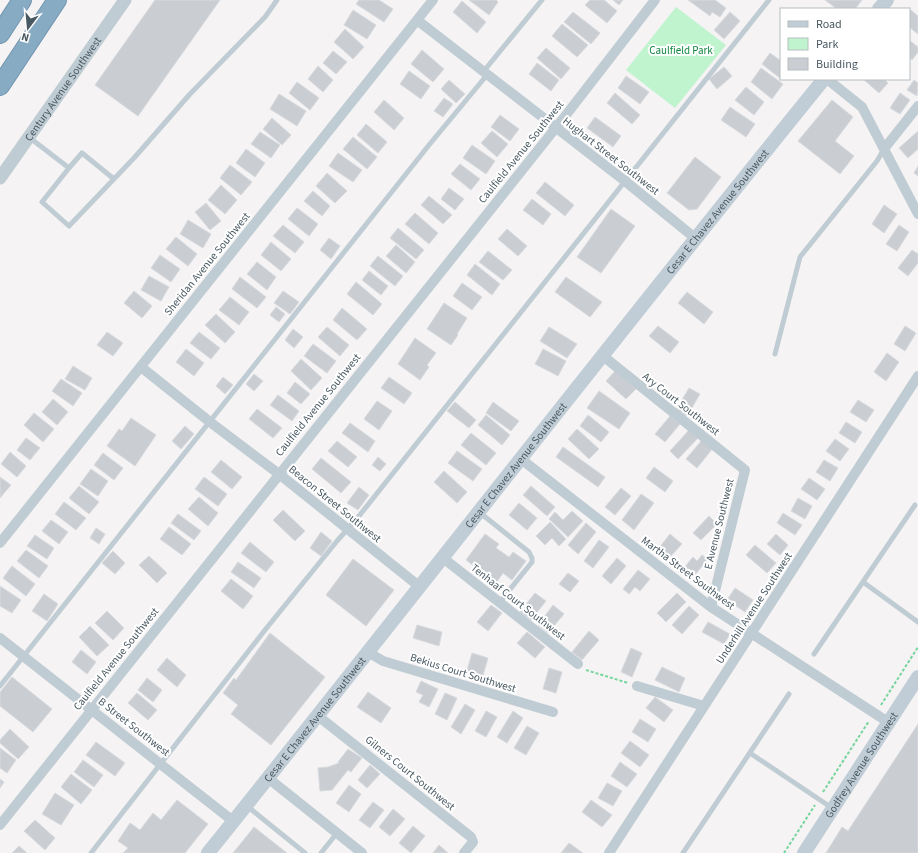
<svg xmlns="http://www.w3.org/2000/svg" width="918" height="853" font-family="'Source Sans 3',sans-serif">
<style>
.green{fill:#c0f4cf}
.building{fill:#caced2;stroke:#d7dade}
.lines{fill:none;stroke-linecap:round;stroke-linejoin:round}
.motorway-casing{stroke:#7396b0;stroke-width:20}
.path{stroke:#75d59c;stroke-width:2;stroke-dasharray:3 2;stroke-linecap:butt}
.service{stroke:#c0ccd3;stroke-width:5}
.minor{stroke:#c0ccd3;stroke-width:10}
.tertiary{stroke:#c0ccd3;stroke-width:13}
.secondary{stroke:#c0cdd7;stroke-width:14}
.motorway{stroke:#88abc4;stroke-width:18}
.labels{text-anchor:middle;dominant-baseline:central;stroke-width:4;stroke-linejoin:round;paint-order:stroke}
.park-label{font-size:11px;fill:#118640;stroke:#fff}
.street-label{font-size:11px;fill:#495962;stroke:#fff}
</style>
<rect width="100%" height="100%" fill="#f5f3f3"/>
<path class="green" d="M676,7L726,45L675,108L626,70Z"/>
<path class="building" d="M155,0H220L138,116L95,85Z
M359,0H379L393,9L384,22L356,4Z
M469,0H496L498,2L489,15Z
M590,0H604L617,11L607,23L585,5Z
M613,0H623L619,5Z
M688,0H715L726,8L720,17L712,12L710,16Z
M825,0H862L855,9H837Z
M462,1L486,22L477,33L453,12Z
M353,10L376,25L367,39L344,25Z
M911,10L918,16V34L909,27V12Z
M573,12L600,33L591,44L564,22Z
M730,12L740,21L724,39L714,30Z
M562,24L588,45L577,57L552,36Z
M345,29L364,47L353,59L334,42Z
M909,40L918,47V52L912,60L909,57Z
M546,48L570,68L561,79L537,58Z
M422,50L444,69L433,82L411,64Z
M333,51L347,62L336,74L323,63Z
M770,53L781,61V79L762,64Z
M537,63L559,80L551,91L529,74Z
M318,66L333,80L323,92L308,79Z
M724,67L732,76L717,89L709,79Z
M761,68L783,84L772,99L751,82Z
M409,71L430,86L421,99L400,84Z
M626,76L649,92L640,104L618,88Z
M863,79H884L888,83L879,93Z
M449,80L465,94L456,103L441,89Z
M914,80L918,83L917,96L907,90Z
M297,82L319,98L310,110L289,93Z
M746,87L764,102L754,115L735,100Z
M615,93L640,115L632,124L607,103Z
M900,93L910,100L900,114L890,108Z
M279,94L306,111L297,126L270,109Z
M444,98L453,104L443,117L434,111Z
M384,100L404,118L394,130L374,112Z
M832,100L853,117L835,141L854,156L840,174L798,141Z
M730,107L755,124L746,137L721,120Z
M500,115L519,129L510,141L491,127Z
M595,117L621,136L613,147L587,128Z
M272,118L291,135L282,145L263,129Z
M366,124L387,142L378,153L357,135Z
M492,131L508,144L497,157L481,143Z
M918,131V149L908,158L899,148Z
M260,132L280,145L271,158L251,144Z
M353,137L377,157L367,169L343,149Z
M472,145L495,161L486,174L463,158Z
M246,149L265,163L255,177L236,163Z
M338,153L362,170L353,182L329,166Z
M695,157L721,177L697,209L689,210L667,193Z
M460,164L480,179L471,190L451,174Z
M230,165L252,182L241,195L220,178Z
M918,166V176L914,173Z
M327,173L347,191L335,203L316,186Z
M545,182L574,205L565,216L536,193Z
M221,185L237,200L225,214L208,200Z
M449,188L464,199L455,210L441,199Z
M313,191L330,206L322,216L304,201Z
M429,196L452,215L443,224L421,205Z
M532,199L551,214L543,225L523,210Z
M206,203L221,221L210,230L195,212Z
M884,205L897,214L884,233L872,224Z
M297,208L318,224L309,236L288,219Z
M611,209L635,226L601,273L577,257Z
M415,213L438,233L429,244L405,224Z
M188,220L211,234L203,248L180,234Z
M283,225L304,242L295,253L273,236Z
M899,225L909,232L897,251L886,244Z
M398,228L424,250L416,259L390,238Z
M507,229L527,246L518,256L498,239Z
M176,237L197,254L188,266L166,249Z
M329,238L340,246L331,259L320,250Z
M271,242L291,259L281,271L261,255Z
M396,245L415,262L406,273L386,256Z
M912,250L918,254V263L908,276L898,268Z
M488,251L512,270L503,280L479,262Z
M160,255L180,269L171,282L151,268Z
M378,256L403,276L395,286L370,266Z
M257,262L276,277L267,290L247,274Z
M475,264L500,284L492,295L467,275Z
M369,271L388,286L381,295L362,280Z
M149,276L169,287L161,301L141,290Z
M240,277L266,297L257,308L232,289Z
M566,277L602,302L590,317L555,292Z
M356,282L382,304L373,315L347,294Z
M462,283L482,297L472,310L453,296Z
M134,291L152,306L142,318L124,303Z
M283,291L299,302L290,314L274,303Z
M687,292L713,312L704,324L678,303Z
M230,297L249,312L239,325L219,310Z
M444,303L467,318L457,334L458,335L451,345L427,329Z
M276,307L285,314L279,322L270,315Z
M342,308L367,329L357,340L333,320Z
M216,314L235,332L225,343L205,325Z
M658,326L679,342L670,353L649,336Z
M905,326L916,333L905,351L894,344Z
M327,327L349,345L340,356L318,337Z
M549,327L577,344L567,358L540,341Z
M293,329L303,337L294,348L285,340Z
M107,332L123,343L113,356L97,345Z
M199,332L220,348L211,359L190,343Z
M415,338L436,353L427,365L429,367L420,380L398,364Z
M313,344L336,361L327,373L304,356Z
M186,349L204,363L194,376L176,362Z
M543,349L566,361L558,376L535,364Z
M887,353L899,362L886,381L874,372Z
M301,359L322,378L311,390L291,371Z
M73,366L92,378L85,390L65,379Z
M615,371L636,389L626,399L606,381Z
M254,374L263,381L254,391L246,384Z
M223,377L233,385L225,394L216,386Z
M389,377L412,393L404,404L381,388Z
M61,379L82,393L73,406L52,391Z
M295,382L310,394L301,404L287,393Z
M689,388L700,394L687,416L676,410Z
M599,391L630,413L619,429L587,408Z
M278,395L299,411L292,421L270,405Z
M53,399L68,412L57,425L42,412Z
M858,400L874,410L866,422L850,412Z
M377,401L392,411L379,430L364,419Z
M455,402L476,420L469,428L447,411Z
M493,402L519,421L511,431L486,413Z
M257,409L282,428L273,438L249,419Z
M34,413L54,429L43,442L24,425Z
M486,415L510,435L502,445L478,425Z
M588,415L609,432L601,442L580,426Z
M670,416L680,424L665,442L655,434Z
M131,418L156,435L135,466L107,446L119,429L122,431Z
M846,422L862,432L855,443L839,433Z
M350,423L375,441L368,452L342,433Z
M185,426L194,434L181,449L172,441Z
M577,429L599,449L589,459L568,439Z
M689,430L698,438L678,459L670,451Z
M471,433L496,453L486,465L461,445Z
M26,438L40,448L30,460L17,450Z
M835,439L849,449L840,461L826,451Z
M702,440L713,448L697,468L686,459Z
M337,441L357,457L348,467L328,451Z
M563,447L605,477L598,487L556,457Z
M457,451L482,469L473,481L448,463Z
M10,452L26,466L17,477L1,464Z
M103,453L123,468L114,480L94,465Z
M378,457L386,464L380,471L372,465Z
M321,458L351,482L341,493L312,469Z
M221,460L242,477L232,489L211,472Z
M824,460L838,468L830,481L816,472Z
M654,467L673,481L665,492L646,478Z
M91,469L108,481L98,496L80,484Z
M444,471L467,492L457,503L434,482Z
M0,477L11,485L0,498Z
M204,477L227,494L218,506L195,489Z
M809,478L825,489L817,500L801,489Z
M79,486L99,502L89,514L69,498Z
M531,486L555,507L547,516L523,495Z
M359,487L369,495L358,510L347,503Z
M621,488L631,496L615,515L605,507Z
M641,494L654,503L634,530L622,520Z
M199,497L218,513L208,526L188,509Z
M798,498L812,506L805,519L791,511Z
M64,502L86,518L76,530L55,514Z
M519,503L537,518L527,530L509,515Z
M283,510L305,531L295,541L273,520Z
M572,511L583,521L568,537L549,519L555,512L563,520Z
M783,513L802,525L795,535L777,523Z
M178,514L201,531L194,540L171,523Z
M709,516L717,524L701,540L693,533Z
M51,520L68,532L59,544L42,531Z
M550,522L566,539L559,546L552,538L545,545L536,536Z
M586,523L596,532L578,554L568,545Z
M169,527L191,544L182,555L160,539Z
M96,528L105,534L99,544L90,538Z
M321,532L332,541L321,556L310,548Z
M485,534L499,544L496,548L509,557L513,552L526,561L512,580L503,573L496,583L466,560Z
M670,534L682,544L669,558L658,549Z
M776,534L788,545L780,555L767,544Z
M35,535L54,548L47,559L27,546Z
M599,540L609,547L593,568L584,561Z
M250,542L274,562L266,572L241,553Z
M755,545L776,563L767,573L746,555Z
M26,550L48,566L39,578L17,561Z
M113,551L125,563L115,574L102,563Z
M702,555L708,559L694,576L684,568L693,557L697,561Z
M149,556L167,573L157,583L139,565Z
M617,558L626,566L611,584L602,576Z
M353,559L394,590L366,626L326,595Z
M238,562L261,578L254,588L231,572Z
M12,566L35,584L26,596L3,578Z
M638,570L650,579L640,591L635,587L629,594L623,589Z
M568,573L579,581L570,592L559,584Z
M231,579L253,596L243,609L221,591Z
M0,586L21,600L12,613L0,606Z
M735,588L753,600L745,612L727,600Z
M535,593L546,601L531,620L520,612Z
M677,593L686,602L666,622L657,613Z
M44,594L58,604L47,621L32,611Z
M491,605L502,613L488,631L477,622Z
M553,605L564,614L548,633L538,625Z
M689,606L699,615L682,634L672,625Z
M107,611L124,628L113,640L95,623Z
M708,622L730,634L724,644L702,632Z
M417,625L442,632L439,646L413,638Z
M90,626L109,645L97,656L79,637Z
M589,631L599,640L582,660L572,652Z
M527,632L545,647L535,658L517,643Z
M270,633L325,677L271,745L231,714L238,705L223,693L234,678L236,680Z
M631,648L642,653L632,677L621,672Z
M81,650L96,662L87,674L72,662Z
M472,653L488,658L482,679L466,674Z
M167,658L186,675L177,687L157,670Z
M662,667L685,678L679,692L655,680Z
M549,668L562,672L556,693L543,689Z
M12,677L52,709L33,732L0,706V692Z
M147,678L162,690L153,702L138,690Z
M421,681L438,689L429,707L419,702L423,695L416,692Z
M368,692L391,708L381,723L357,707Z
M137,693L157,710L148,720L128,703Z
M445,693L457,698L447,720L435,714Z
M655,697L673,710L664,722L646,708Z
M465,704L475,710L461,734L451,727Z
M486,711L497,717L486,737L475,731Z
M513,711L523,718L507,743L497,737Z
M640,719L656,729L648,742L632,732Z
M918,724V853H826L842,827L848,831Z
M527,726L539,733L526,755L514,748Z
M10,729L29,747L18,759L0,743V740Z
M630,741L649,755L640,767L621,753Z
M96,742L125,763L115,776L86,755Z
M0,748L16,760L7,773L0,768Z
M348,749L362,758L351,772L348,770L332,790L320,791L318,768L328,767L339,763L338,762Z
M83,760L103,775L94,787L74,772Z
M620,762L637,774L627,787L611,776Z
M370,765L380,774L367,788L358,780Z
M71,774L92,790L81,804L61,787Z
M0,779L4,782L0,788Z
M607,783L622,791L613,806L598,798Z
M349,785L361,794L349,812L336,803Z
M55,793L74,805L61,825L42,814Z
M177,800L208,824L185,853H123L128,848L118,841L130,823L140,830L153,813L161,820Z
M591,800L612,815L602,827L582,812Z
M373,802L384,810L370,828L359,820Z
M393,809L405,819L390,836L379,827Z
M35,820L55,838L45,850L24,831Z
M413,826L425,836L411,853L399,843Z
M254,827L287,853H233Z
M569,843L583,853H561Z
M439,845L448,853H433Z
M19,846L27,853H12Z"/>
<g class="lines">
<defs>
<path id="motorway" d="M0,34L22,0
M0,86L57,0"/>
</defs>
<use href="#motorway" class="motorway-casing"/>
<path class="path" d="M586,670L628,683
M881,705L918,647
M823,792L869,721
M784,853L815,805"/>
<path class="service" d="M483,72L542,0
M30,138L69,168L42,202L69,226L134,158L190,94L265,17L277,0
M69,168L82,153L114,179
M775,354L800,257L877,161L884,149
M479,512L529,552L532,558V562L499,603
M863,582L918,622
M814,654L915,505
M0,686L429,145L487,75
M750,753L832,808
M247,806L305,853
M91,853L265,630L337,541L359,516L769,0
M321,853L337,833
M683,853L789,694"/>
<path class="minor" d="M417,20L625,181L695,238
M827,79L862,107L918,214
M884,149L918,106
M603,356L745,470L711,607
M141,367L210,422L279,474L420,587
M521,459L711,607L888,722
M0,543L433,0
M443,558L578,664
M0,638L233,821
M368,652L383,661L553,712
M637,686L704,706
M318,716L471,837L473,842L464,853
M268,778L362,853
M0,825L566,115L655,0
M609,853L918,376"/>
<path class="tertiary" id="s1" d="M0,178L125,0"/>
<g class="secondary">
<path d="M879,9L887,0"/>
<path id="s2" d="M208,853C414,596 616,335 824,79"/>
<path id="s3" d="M804,853L918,677"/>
</g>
<use href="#motorway" class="motorway"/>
</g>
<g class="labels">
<g class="park-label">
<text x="681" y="50">Caulfield Park</text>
</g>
<g class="street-label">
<text stroke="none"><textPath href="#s1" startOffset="109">Century Avenue Southwest</textPath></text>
<text transform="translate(521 152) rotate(-51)">Caulfield Avenue Southwest</text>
<text transform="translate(611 156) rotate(38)">Hughart Street Southwest</text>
<text stroke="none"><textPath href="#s2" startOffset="819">Cesar E Chavez Avenue Southwest</textPath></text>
<text transform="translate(207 264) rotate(-51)">Sheridan Avenue Southwest</text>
<text transform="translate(681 404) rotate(38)">Ary Court Southwest</text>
<text transform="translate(318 405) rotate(-51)">Caulfield Avenue Southwest</text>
<text stroke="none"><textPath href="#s2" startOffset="495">Cesar E Chavez Avenue Southwest</textPath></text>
<text transform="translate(335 504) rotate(39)">Beacon Street Southwest</text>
<text transform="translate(719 524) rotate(-76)">E Avenue Southwest</text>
<text transform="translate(688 573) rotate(37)">Martha Street Southwest</text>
<text transform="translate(518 602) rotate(38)">Tenhaaf Court Southwest</text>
<text transform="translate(754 608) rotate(-57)">Underhill Avenue Southwest</text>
<text transform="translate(116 659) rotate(-51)">Caulfield Avenue Southwest</text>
<text transform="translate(463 673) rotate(17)">Bekius Court Southwest</text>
<text stroke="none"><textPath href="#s2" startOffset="171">Cesar E Chavez Avenue Southwest</textPath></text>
<text transform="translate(134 727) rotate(38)">B Street Southwest</text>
<text stroke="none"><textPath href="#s3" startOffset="105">Godfrey Avenue Southwest</textPath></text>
<text transform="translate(410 773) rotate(39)">Gilners Court Southwest</text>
</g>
</g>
<rect x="780" y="8" width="130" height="72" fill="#ffffff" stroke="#b6bdc0"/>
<rect x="788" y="21" width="20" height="6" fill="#c0cdd7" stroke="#b6bdc0"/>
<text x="816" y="28" font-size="12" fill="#495962">Road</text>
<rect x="788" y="38" width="20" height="12" fill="#c0f4cf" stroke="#b6bdc0"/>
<text x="816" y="48" font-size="12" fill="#495962">Park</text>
<rect x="788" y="58" width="20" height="12" fill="#caced2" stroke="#b6bdc0"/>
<text x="816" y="68" font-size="12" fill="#495962">Building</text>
<g transform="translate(28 28) rotate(196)" stroke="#ffffff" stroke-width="3" paint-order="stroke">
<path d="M0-3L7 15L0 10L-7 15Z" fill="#495962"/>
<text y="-6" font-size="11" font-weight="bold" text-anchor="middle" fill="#495962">N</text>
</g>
</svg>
